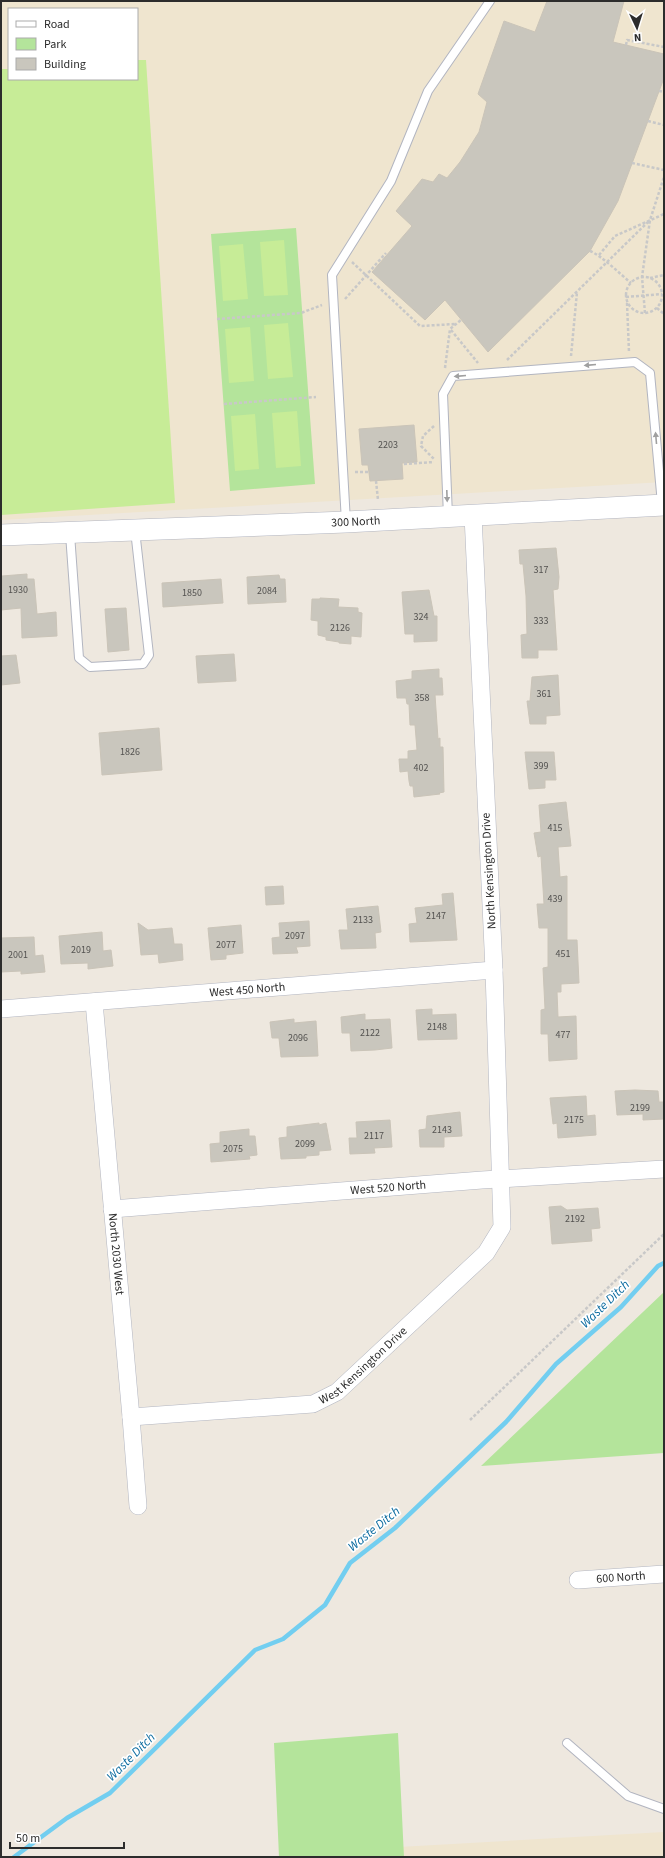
<svg xmlns="http://www.w3.org/2000/svg" width="665" height="1858" font-family="'Source Sans 3',sans-serif">
<style>
.education{fill:#efe5cf;fill-rule:evenodd}
.green{fill:#b4e49b}
.pitch{fill:#c7ec97}
.lines{fill:none;stroke-linecap:round;stroke-linejoin:round}
.stream{stroke:#72cef0;stroke-width:4.5}
.building{fill:#c9c6bd;stroke:#cac4b8}
.service-casing{stroke:#b2b5c0;stroke-width:10}
.minor-casing{stroke:#b2b5c0;stroke-width:18}
.tertiary-casing{stroke:#b2b5c0;stroke-width:22}
.path{stroke:#c8c8c8;stroke-width:2.5;stroke-dasharray:3 2;stroke-linecap:butt}
.service{stroke:#fff;stroke-width:8}
.minor{stroke:#fff;stroke-width:17}
.tertiary{stroke:#fff;stroke-width:21}
.oneway{fill:#a0a0a0}
.labels{text-anchor:middle;dominant-baseline:central;stroke-width:3.5;stroke-linejoin:round;paint-order:stroke}
.number-label{font-size:10px;fill:#535250}
.street-label{font-size:12px;fill:#2c2c2c;stroke:#fff}
.water-label{font-size:13px;font-style:italic;fill:#0d6ca0;stroke:#fff}
</style>
<rect width="100%" height="100%" fill="#eee8df"/>
<path class="education" d="M1,1H664V482L1,520ZM9,9H137V79H9Z
M664,1832V1857H399V1847Z"/>
<path class="green" d="M296,228L315,484L230,491L211,234Z
M664,1292V1453L481,1466Z
M398,1733L404,1857H279L274,1743Z"/>
<path class="pitch" d="M137,60H146L175,503L1,515V69H9V79H137Z
M284,240L288,295L264,296L260,242Z
M243,244L248,299L223,301L219,246Z
M288,323L293,377L268,379L264,325Z
M250,327L254,381L229,383L225,329Z
M297,411L301,466L276,468L272,413Z
M255,414L259,469L235,471L231,416Z"/>
<g class="lines">
<path class="stream" d="M14,1857L67,1818L110,1793L255,1650L283,1639L325,1605L350,1563L395,1528L506,1422L556,1364L621,1307L658,1266L664,1263"/>
</g>
<path class="building" d="M547,1H624L613,42L664,54V78L618,201L590,251L488,352L445,300L425,320L372,272L412,226L396,211L422,179L433,182L439,174L447,178L460,162L479,132L487,102L478,94L504,21L535,32Z
M414,425L417,462L402,463L403,479L370,481L368,465H362L359,429Z
M556,548L559,577L558,589L553,590L557,650H538V658H522L521,635L527,634L526,596L523,564H520L519,550Z
M27,574V579H34L37,614L56,612L57,636L22,638L21,608L1,610L2,576Z
M279,575L280,579H285L286,602L248,604L247,577Z
M221,579L223,603L163,607L162,583Z
M429,590L434,616H437V641L414,642V634H405L402,592Z
M320,598L339,599L338,607L358,608V612L362,613L361,637L351,636V644L339,643V642L326,640V637L318,635V621L311,620L312,599H320Z
M126,608L129,650L108,652L105,609Z
M234,654L236,681L198,683L196,656Z
M16,655L20,683L1,685V656Z
M439,669V678H442L443,695H435L438,739L440,738V747H443L444,792L439,793L440,794L414,797L413,786H410L409,781L408,771L400,772L399,759H408V751L417,750L415,725H410L409,704H407L406,698H397L396,681L412,679V671Z
M558,675L560,715L546,716V724H530L527,701H530L532,677Z
M159,728L162,770L102,775L99,733Z
M525,752H554L556,780H545V788L529,789Z
M566,802L571,846L558,847L560,877L567,876V940H577L579,983L561,984V992H557L558,1017L576,1016L577,1059L549,1061L548,1034H541V1010L545,1009L543,968L548,967V928H539L537,904H544L541,856L538,857L534,833L541,832L539,805Z
M283,886L284,904L266,905L265,887Z
M453,893L457,940L410,942L409,924L417,923L415,908L443,905L442,894Z
M378,906L381,932L375,933L376,948L341,949L339,930H348L346,909Z
M309,921L310,946L296,947L298,953L273,954L272,938L280,937L279,923Z
M138,923L148,930L172,928L174,944H182L183,960L159,963L158,954L141,955Z
M241,925L243,953L226,955V959L211,960L208,928Z
M102,932L103,951L111,950L113,966L88,969V963L61,964L59,936Z
M34,937L35,956L43,955L45,972L21,974V971L1,972V938Z
M432,1009V1015L456,1014L457,1039L418,1040L416,1010Z
M365,1014V1020L390,1019L392,1048L375,1050L351,1051L350,1033H342L341,1017Z
M294,1019V1023L316,1021L318,1056L281,1057L279,1038H272L270,1022Z
M635,1090L658,1091L659,1102H664V1119L643,1120V1114L617,1115L615,1091Z
M586,1096L587,1116L595,1115L596,1135L558,1138L557,1123L553,1124L550,1098Z
M460,1112L462,1136L444,1137V1147H420L419,1130L426,1129L427,1116Z
M390,1120L392,1147L374,1148L375,1153L350,1154L349,1138H357L356,1122Z
M319,1123V1125L326,1123L331,1150L319,1151V1155L306,1156V1158L281,1159L279,1138L287,1137V1127Z
M249,1129V1136H255L257,1155L249,1156L250,1159L211,1162L210,1144L220,1143V1132Z
M561,1206L567,1210L598,1208L600,1228L591,1229L592,1241L552,1244L549,1207Z"/>
<g class="lines">
<defs>
<path id="service" d="M448,516L443,394L453,376L635,362L650,373L662,504
M346,522L332,275L391,181L428,91L490,1
M70,534L79,658L90,667L143,664L149,655L135,530
M567,1743L628,1796L664,1809"/>
<g id="minor">
<path id="s1" d="M94,1002L131,1417L138,1506"/>
<path id="s2" d="M1,1009L494,970"/>
<path id="s3" d="M112,1209L482,1180L664,1169"/>
<path id="s4" d="M131,1417L313,1404L337,1392L486,1253L502,1227L494,970L473,515"/>
<path id="s5" d="M578,1580L664,1574"/>
</g>
<g id="tertiary">
<path id="s6" d="M1,535L346,522L664,505"/>
</g>
</defs>
<use href="#service" class="service-casing"/>
<use href="#minor" class="minor-casing"/>
<use href="#tertiary" class="tertiary-casing"/>
<path class="path" d="M626,45L627,40L664,47
M659,91L664,92
M648,121L664,125
M632,163L664,170
M590,251C602,256 619,273 631,283
M599,255L615,236L664,214
M352,262L420,326L456,324
M626 295a18 18 0 1 1 36 0a18 18 0 1 1-36 0Z
M650,278L664,275
M626,297L662,294
M345,299L386,253
M627,303L629,352
M657,308L664,314
M645,313L642,277L650,220L664,177
M217,319L301,313L322,305
M451,330L478,363
M571,356L577,292
M507,360L650,220
M445,368L450,329L461,320
M224,404L316,397
M434,426L423,436L421,446L434,459
M404,464L434,462
M355,472H368
M376,481L378,500
M470,1420L664,1234"/>
<use href="#service" class="service"/>
<use href="#minor" class="minor"/>
<use href="#tertiary" class="tertiary"/>
</g>
<defs><path id="oneway-solid" d="M-6-.8H1V-3.2L6.5 0L1 3.2V.8H-6Z"/></defs>
<g class="oneway">
<use href="#oneway-solid" transform="translate(590 365) rotate(175)"/>
<use href="#oneway-solid" transform="translate(460 376) rotate(175)"/>
<use href="#oneway-solid" transform="translate(656 438) rotate(-95)"/>
<use href="#oneway-solid" transform="translate(447 496) rotate(88)"/>
</g>
<g class="labels">
<g class="number-label">
<text x="388" y="445">2203</text>
<text x="541" y="570">317</text>
<text x="18" y="590">1930</text>
<text x="267" y="591">2084</text>
<text x="192" y="593">1850</text>
<text x="421" y="617">324</text>
<text x="541" y="621">333</text>
<text x="340" y="628">2126</text>
<text x="544" y="694">361</text>
<text x="422" y="698">358</text>
<text x="130" y="752">1826</text>
<text x="541" y="766">399</text>
<text x="421" y="768">402</text>
<text x="555" y="828">415</text>
<text x="555" y="899">439</text>
<text x="436" y="916">2147</text>
<text x="363" y="920">2133</text>
<text x="295" y="936">2097</text>
<text x="226" y="945">2077</text>
<text x="81" y="950">2019</text>
<text x="563" y="954">451</text>
<text x="18" y="955">2001</text>
<text x="437" y="1027">2148</text>
<text x="370" y="1033">2122</text>
<text x="563" y="1035">477</text>
<text x="298" y="1038">2096</text>
<text x="640" y="1108">2199</text>
<text x="574" y="1120">2175</text>
<text x="442" y="1130">2143</text>
<text x="374" y="1136">2117</text>
<text x="305" y="1144">2099</text>
<text x="233" y="1149">2075</text>
<text x="575" y="1219">2192</text>
</g>
<g class="street-label">
<text stroke="none"><textPath href="#s6" startOffset="355">300 North</textPath></text>
<text transform="translate(489 871) rotate(-93)">North Kensington Drive</text>
<text stroke="none"><textPath href="#s2" startOffset="247">West 450 North</textPath></text>
<text stroke="none"><textPath href="#s3" startOffset="277">West 520 North</textPath></text>
<text stroke="none"><textPath href="#s1" startOffset="253">North 2030 West</textPath></text>
<text stroke="none"><textPath href="#s4" startOffset="246">West Kensington Drive</textPath></text>
<text stroke="none"><textPath href="#s5" startOffset="43">600 North</textPath></text>
</g>
<g class="water-label">
<text transform="translate(605 1304) rotate(-44)">Waste Ditch</text>
<text transform="translate(374 1529) rotate(-39)">Waste Ditch</text>
<text transform="translate(131 1757) rotate(-45)">Waste Ditch</text>
</g>
</g>
<rect width="665" height="1858" fill="none" stroke="#2c2c2c" stroke-width="4"/>
<rect x="8" y="8" width="130" height="72" fill="#ffffff" stroke="#ababab"/>
<rect x="16" y="21" width="20" height="6" fill="#ffffff" stroke="#ababab"/>
<text x="44" y="28" font-size="12" fill="#2c2c2c">Road</text>
<rect x="16" y="38" width="20" height="12" fill="#b4e49b" stroke="#ababab"/>
<text x="44" y="48" font-size="12" fill="#2c2c2c">Park</text>
<rect x="16" y="58" width="20" height="12" fill="#c9c6bd" stroke="#ababab"/>
<text x="44" y="68" font-size="12" fill="#2c2c2c">Building</text>
<g transform="translate(637 28) rotate(176)" stroke="#ffffff" stroke-width="3" paint-order="stroke">
<path d="M0-3L7 15L0 10L-7 15Z" fill="#2c2c2c"/>
<text y="-6" font-size="11" font-weight="bold" text-anchor="middle" fill="#2c2c2c">N</text>
</g>
<path d="M10 1842v6h114v-6" fill="none" stroke="#2c2c2c" stroke-width="2"/>
<text x="16" y="1842" font-size="12" fill="#2c2c2c" stroke="#ffffff" stroke-width="3" paint-order="stroke">50 m</text>
</svg>
